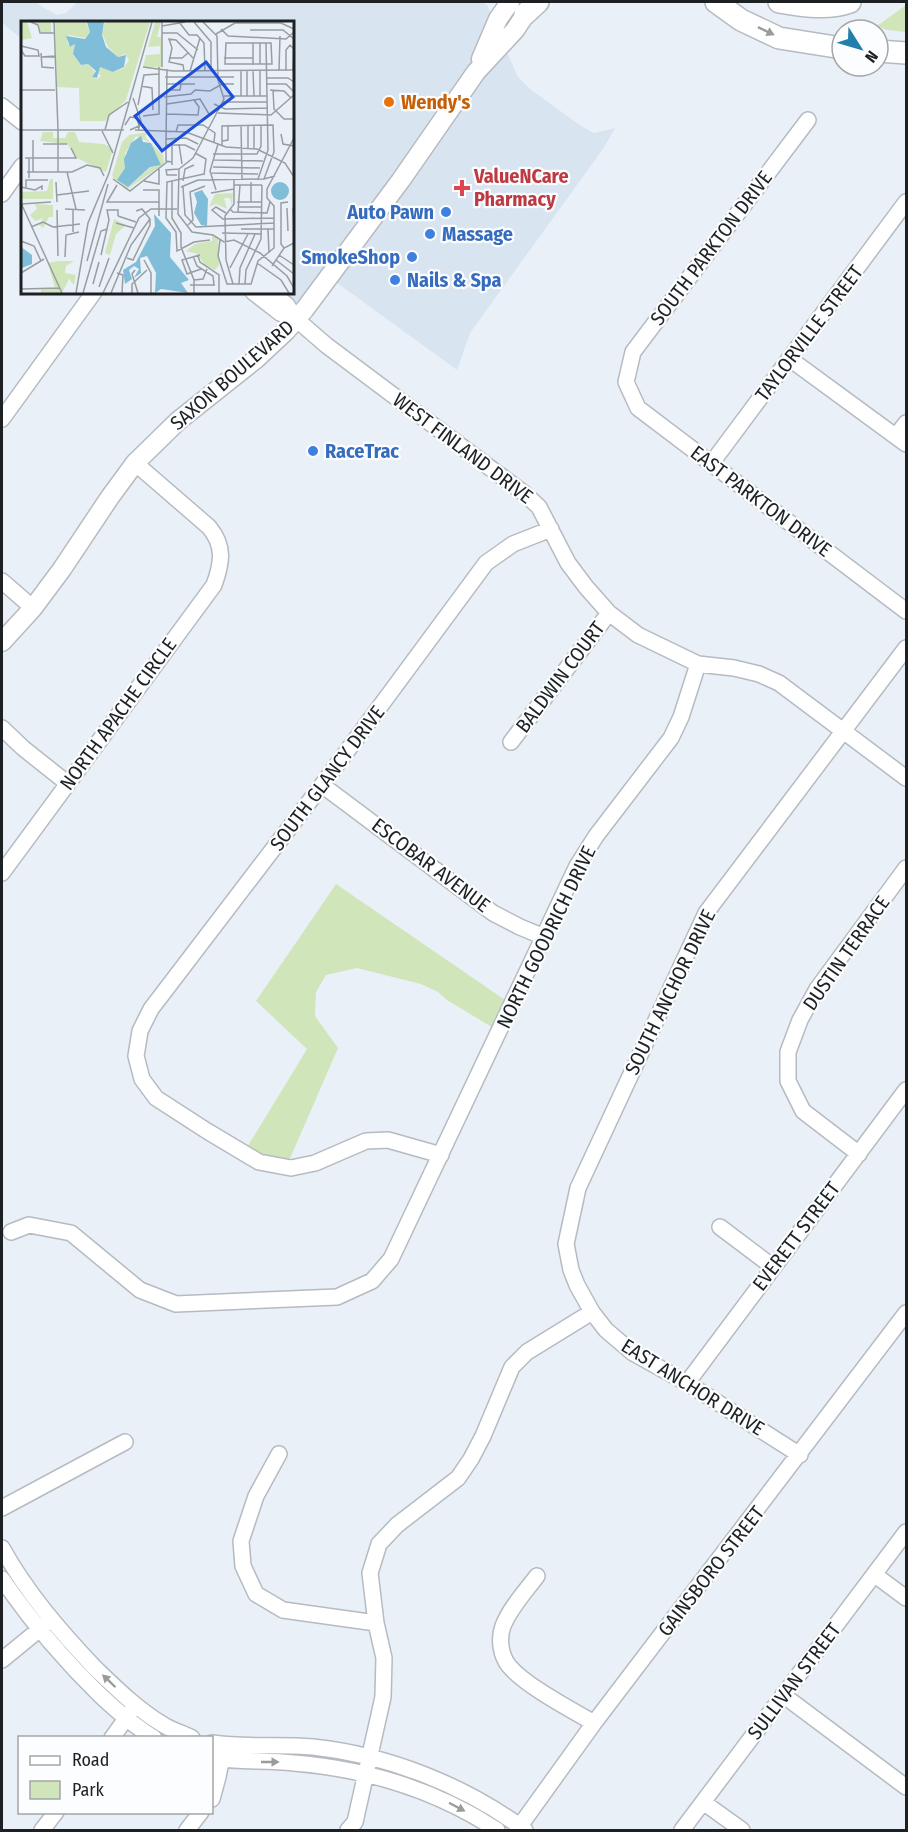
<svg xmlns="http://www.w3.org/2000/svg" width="908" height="1832" font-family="'Fira Sans Condensed',sans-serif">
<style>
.built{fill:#d9e4f1}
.green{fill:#d0e5ba}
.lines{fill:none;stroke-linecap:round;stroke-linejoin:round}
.minor-casing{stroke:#b5bbc1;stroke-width:18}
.major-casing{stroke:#b5bbc1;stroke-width:21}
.highway-casing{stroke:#b5bbc1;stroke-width:24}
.minor{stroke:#fff;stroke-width:15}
.major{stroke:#fff;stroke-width:18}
.highway{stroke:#fff;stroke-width:21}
.oneway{fill:#9a9b9c}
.food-dot{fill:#e8710a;stroke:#fcfdfe;stroke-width:2}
.health-dot{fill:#e0444e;stroke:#fcfdfe;stroke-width:2}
.shop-dot{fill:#3f7fe0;stroke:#fcfdfe;stroke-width:2}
.labels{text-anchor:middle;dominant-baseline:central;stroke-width:4.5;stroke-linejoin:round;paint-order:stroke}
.food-label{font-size:20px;font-weight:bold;fill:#c56008;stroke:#fcfdfe;text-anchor:start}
.health-label{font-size:20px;font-weight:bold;fill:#be3a42;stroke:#fcfdfe;text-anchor:start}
.shop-label{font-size:20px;font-weight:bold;fill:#366cbe;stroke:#fcfdfe;text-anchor:start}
.street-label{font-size:20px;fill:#1e2123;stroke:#fcfdfe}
.inset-road{fill:none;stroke:#989da2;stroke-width:1.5}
.view{fill:#1d4ed8;fill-opacity:0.15;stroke:#1d4ed8;stroke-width:3}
.inset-edge{fill:none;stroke:#1e2123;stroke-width:3}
</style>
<rect width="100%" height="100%" fill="#eaf0f7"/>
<path class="built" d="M2,2H36L44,8L57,15L66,13L77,2H482L487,5L493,19L471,68L296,311L279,293L292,292V22H22V39L2,23Z
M505,48L518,77L530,89L581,126L594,133L615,128L603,149L470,333L457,370L333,280L445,127Z"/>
<path class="green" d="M906,5V32L887,30L877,26Z
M336,884L508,1002L495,1029L447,1000L438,992L421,984L357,968L326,975L316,992L315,1016L338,1048L288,1163L260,1157L246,1149L307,1049L256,1001Z"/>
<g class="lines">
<defs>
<path id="minor" d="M2,106L22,122
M808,120L633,352L626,382L638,408L906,611
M2,194L22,166
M253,292L280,313L296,319
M271,292L287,305L296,319L326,345L525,494L539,507L568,563L586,587L609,613L638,635L698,664L734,668L759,674L779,683L906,778
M790,359L906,444
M2,419L94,292
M896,436L906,423
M711,464L906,202
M2,581L33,608
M2,728L23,748L67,783
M511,742L609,613
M322,785L493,913L520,927L544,937
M2,873L214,585C222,563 225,546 209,527L135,463
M859,1154L803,1111L788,1081V1052L800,1020L817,989L906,868
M441,1155L388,1140L366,1141L315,1163L291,1168L259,1162L207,1131L156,1098L142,1079L136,1056L140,1031L151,1009L322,785L486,563L513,544L551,529
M720,1227L773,1267
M11,1232L29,1225L71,1233L140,1290L176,1304L337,1297L372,1281L391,1259L577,866L596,836L671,738L681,717L698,664
M687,1383L906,1090
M279,1454L256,1496L241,1541L243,1566L256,1594L283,1610L376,1623
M800,1455L687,1383L633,1353L606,1330L592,1312L577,1285L571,1270L566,1244L578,1188L706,913L906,648
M2,1508L125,1442
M2,1548C27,1593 60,1631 95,1668C116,1688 137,1709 162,1724C171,1730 182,1733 192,1738
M875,1575L906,1598
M537,1576C525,1592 510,1608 503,1626C498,1639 501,1656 509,1666C526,1686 570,1709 594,1723
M2,1579C31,1621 63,1659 100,1695C117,1711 134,1726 154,1738
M2,1660L46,1624
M783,1695L906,1787
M112,1738L132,1710
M212,1743C245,1748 279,1744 313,1747C388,1755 464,1785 525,1830
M212,1758C240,1762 266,1760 294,1763C367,1769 436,1790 497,1830
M212,1799L218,1777L223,1751
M703,1802L742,1830
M42,1830L56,1812
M187,1830L201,1812
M348,1830L355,1822L383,1697L384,1658L376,1623L370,1573L379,1544L397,1525L458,1478L471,1459L483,1436L512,1367L527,1352L592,1312
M517,1830L594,1723L906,1313
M682,1830L906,1532"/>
<path id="major" d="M481,59L498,19L510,2
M2,642L33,608L62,569L110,497L135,463L178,421L256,359L286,331L305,309L401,180L476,72L515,30L533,3"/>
<path id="highway" d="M716,2L741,20L779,38L842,48
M779,2C801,6 829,10 850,2
M525,14L538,2
M878,51L906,53"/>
</defs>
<use href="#minor" class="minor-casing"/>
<use href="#major" class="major-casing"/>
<use href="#highway" class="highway-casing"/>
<use href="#minor" class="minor"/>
<use href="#major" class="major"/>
<use href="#highway" class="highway"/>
</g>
<defs><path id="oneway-solid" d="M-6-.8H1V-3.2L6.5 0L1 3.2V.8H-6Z" transform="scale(1.5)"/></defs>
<g class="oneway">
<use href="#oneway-solid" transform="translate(766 31) rotate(26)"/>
<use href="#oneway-solid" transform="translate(109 1681) rotate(-136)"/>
<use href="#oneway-solid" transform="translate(270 1762)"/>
<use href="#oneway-solid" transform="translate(457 1807) rotate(28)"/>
</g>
<circle class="food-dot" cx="389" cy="102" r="6"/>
<path class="health-dot" d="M459 179h6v6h6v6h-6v6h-6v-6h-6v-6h6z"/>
<g class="shop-dot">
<circle cx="446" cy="212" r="6"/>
<circle cx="430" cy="234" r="6"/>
<circle cx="412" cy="257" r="6"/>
<circle cx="395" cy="280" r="6"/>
<circle cx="313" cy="451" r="6"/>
</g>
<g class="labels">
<g class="food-label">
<text x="401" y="102">Wendy's</text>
</g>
<g class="health-label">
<text x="474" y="176">ValueNCare<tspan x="474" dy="23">Pharmacy</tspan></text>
</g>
<g class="shop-label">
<text x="434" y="212" text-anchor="end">Auto Pawn</text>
<text x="442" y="234">Massage</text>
<text x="400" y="257" text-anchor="end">SmokeShop</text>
<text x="407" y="280">Nails &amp; Spa</text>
<text x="325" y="451">RaceTrac</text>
</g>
<g class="street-label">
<text transform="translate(711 248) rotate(-53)">SOUTH PARKTON DRIVE</text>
<text transform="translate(809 333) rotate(-53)">TAYLORVILLE STREET</text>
<text transform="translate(232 375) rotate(-41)">SAXON BOULEVARD</text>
<text transform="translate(463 448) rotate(37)">WEST FINLAND DRIVE</text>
<text transform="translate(761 501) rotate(37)">EAST PARKTON DRIVE</text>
<text transform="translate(560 677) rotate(-53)">BALDWIN COURT</text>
<text transform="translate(118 714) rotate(-54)">NORTH APACHE CIRCLE</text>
<text transform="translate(327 778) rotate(-53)">SOUTH GLANCY DRIVE</text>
<text transform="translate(431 865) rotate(37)">ESCOBAR AVENUE</text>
<text transform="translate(546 937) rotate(-64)">NORTH GOODRICH DRIVE</text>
<text transform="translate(846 953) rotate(-55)">DUSTIN TERRACE</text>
<text transform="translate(670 992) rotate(-64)">SOUTH ANCHOR DRIVE</text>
<text transform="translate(796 1236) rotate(-53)">EVERETT STREET</text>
<text transform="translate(693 1387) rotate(32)">EAST ANCHOR DRIVE</text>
<text transform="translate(711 1571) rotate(-52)">GAINSBORO STREET</text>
<text transform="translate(794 1681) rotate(-53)">SULLIVAN STREET</text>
</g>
</g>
<g transform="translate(21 21)">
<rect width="273" height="273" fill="#eaf0f7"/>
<path d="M0,1H30V12H19L18,4L6,1L11,17L0,19ZM34,1H65L69,11L64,17L47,14L46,21L49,26L54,23L52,34L60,44L67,43L74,51L71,56L76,58L80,55L75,50L79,46L93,51L103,47L108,39L104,33L97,36L87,26L81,12L84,1H129L105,79L84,100H59L58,67L36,66ZM134,1H140L136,16H141V46H122L125,34L139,33V25L127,26ZM22,111H32V117H44L47,111H54L58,121L83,123L92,128L85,151L56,137L46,123L19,120ZM127,111L124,116L142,134L143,143L105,169L91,155L101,121L108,114ZM115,115L130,122L140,144L130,146L107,166L96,159L104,147V132ZM29,158H32V178H0V171L26,170ZM212,172L211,185L209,177H203L206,188L195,183L188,186L194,173ZM14,183L32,184V196H28L22,207L18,204L22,197L14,200L9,194L16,188ZM93,198L105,204L95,213L89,234L84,232ZM191,215L197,217L198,244L194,249L184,244L176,233L165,230L174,223L191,220ZM38,240H53L45,245L44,252L55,254L53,264L48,258L41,272H20V268L34,267L27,242Z" fill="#d0e5ba" fill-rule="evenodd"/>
<path d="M66,1H83L81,14L85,26L97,36L105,34L103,46L92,51L79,46L76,57L71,56L75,50L67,43L60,44L52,33L54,23L49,26L45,15L64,18L69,11ZM120,115L122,121L130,122L140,144L129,146L107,166L96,159L104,147L103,138L110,122ZM250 170a9 9 0 1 1 18 0a9 9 0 1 1-18 0ZM181,169L187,178L186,205L180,204L173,192L176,181L173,172ZM133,193L150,212L149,236L168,259L160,262L167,272L140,268L134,272L135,252L126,235L119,237L120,252L113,257L118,248L113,245L108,249L111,258L104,263L102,249L115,241L126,220L134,205ZM0,226L11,234V243L1,247Z" fill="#80bdd8"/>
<path class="inset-road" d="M10,1L17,4L19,12H34M33,1L37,109M141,1V46M158,1L168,14H176L183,22L184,50M173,1L190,21V50M182,1L196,15L197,59L203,78L172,137L158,148L157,193L171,211L192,214L203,221L213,219L239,232L266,255L273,267M141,5L164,1M200,8L207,15L265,18L273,11M229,9H262L273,18M141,12H156L177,29M195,13L214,2H260L273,8M147,18L155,19L172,37M148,18L151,27L148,41L162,44L163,50M205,22H250L251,43H204ZM232,22V44M239,22V43M0,25L17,29L18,35H4L0,29M20,32L21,46L33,47M34,35L20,36H34M148,37H161L167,32M203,37H232M122,46L152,50L273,49M169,50L179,17M220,50V75M226,50V75M232,50L233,75M239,50V75M258,50L259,15M265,50V29L269,24L273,28M272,50L273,29M144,56H213M246,57H267L273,61M145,63H174M246,63H265L273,71M120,65L131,67L132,89M0,69H34M145,69H159L160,63M174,69L189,70L201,63H213M249,69L263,70L270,77M252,69L253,88L263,98H273M203,75H246M143,76L170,73L174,69M112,77L120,100L117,110M202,81H246M146,83L179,78L188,93M193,83L204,88L246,87M117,84L123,54L138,53M197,92L250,94L273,74M145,93L177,94L178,86L173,79M122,95L138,93V46M104,104L109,96L116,97L118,105L109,109M220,104L221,158M227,104V127M0,109H103M37,109V151M84,109L88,94L107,81M114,109L165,111L205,126L236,128L264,142L273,156M81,110L92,132M155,111L157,104H182L194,112L193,121M260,113L262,123L273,125M145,118L165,117L177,123M12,119V151M145,119V140L151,141M201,120L207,119V104M145,121L146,48M22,123H46M158,123L161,143M145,124H164L174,129M151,124V144M201,124V105L252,104L253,131L243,158M233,127V104M174,132L185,138L183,154M192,133H236L240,125V104M4,137H55L50,127M193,139L242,140M192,146L239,147M6,151H51L66,144L79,147L83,155M46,151L55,188M189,152L237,153M183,153L146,161L145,197L155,211L156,230L173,221L189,219M156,154H146L145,149L158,148M8,157V137M92,158L109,170L146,141M237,158L247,129L245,22M123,160L138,163V148M151,160V197L160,212V226L173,259V272M162,160L164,148L173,144M35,161L36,181M96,164L86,181H138M213,164H241M0,166L14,169L21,165V169M160,166L177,159L243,158L254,155M162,166L164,194L175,206L253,202M5,167V159H27M122,169H138V195M195,169L189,150L197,123M190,172L213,168M36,174L68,170M216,181H240M230,181V161M0,182L41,272M0,183L30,181M218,186H240M266,187L267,210M272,187L273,206M44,188L64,189M209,188L212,191L246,192L249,181M36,189L37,235M52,189V211M115,190L121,188L129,198M217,191L219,164M205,192L195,186L191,189L202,198L253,197M97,195L115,201M95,202L113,207M167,204L172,199L169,171L184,165M10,206L22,201L32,206L59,203M220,208H253M247,208L248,232M201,212L240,213M199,219L197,235L206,263H230L237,240L253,227V185L246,177V168L273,117M0,220L13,225L20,240M263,227L260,223V182L267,181M80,234L88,199L86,189H97V195M179,234L161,239L166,253L180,248M258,234L273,244M172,235L176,245L192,255L193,264M177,235L179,241L198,254V272M44,236L45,214L58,211M106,237L112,239L129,204V198M123,239L130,252V272M255,239L273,253M66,240L87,163M236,242L260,259L268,272M251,245L263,227L273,222M209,247L227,213M114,249L111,253L117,272M0,252L23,238M96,252L102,254L101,272M173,259L182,258L186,248M72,263L78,241M212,263L205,239L204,195L213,183V158M218,263L219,247L234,213M224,263L225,249L240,218L241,164M169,264H194M78,266L88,237M0,268L39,267M55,272L67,202L88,152L131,1M62,272L80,210L86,208M82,272L118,197L130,188H156M90,272L110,224L129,198M111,272V263L126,249"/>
<path class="view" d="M185,41L212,76L141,130L114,95Z"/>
<rect width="273" height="273" class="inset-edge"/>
</g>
<rect width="908" height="1832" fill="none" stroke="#1e2123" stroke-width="6"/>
<rect x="18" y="1736" width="195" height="78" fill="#fcfdfe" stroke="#a3a5a6" stroke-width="1.5"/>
<rect x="30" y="1756" width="30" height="9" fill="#ffffff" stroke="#a3a5a6" stroke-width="1.5"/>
<text x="72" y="1766" font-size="18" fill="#1e2123">Road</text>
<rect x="30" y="1781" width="30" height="18" fill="#d0e5ba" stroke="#a3a5a6" stroke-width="1.5"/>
<text x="72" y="1796" font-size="18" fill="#1e2123">Park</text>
<g transform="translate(860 48) rotate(127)"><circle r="28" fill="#fcfdfe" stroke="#a3a5a6" stroke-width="1.5"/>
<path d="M0-4.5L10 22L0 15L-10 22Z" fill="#207fab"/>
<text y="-9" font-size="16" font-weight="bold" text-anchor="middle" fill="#1e2123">N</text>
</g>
</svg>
